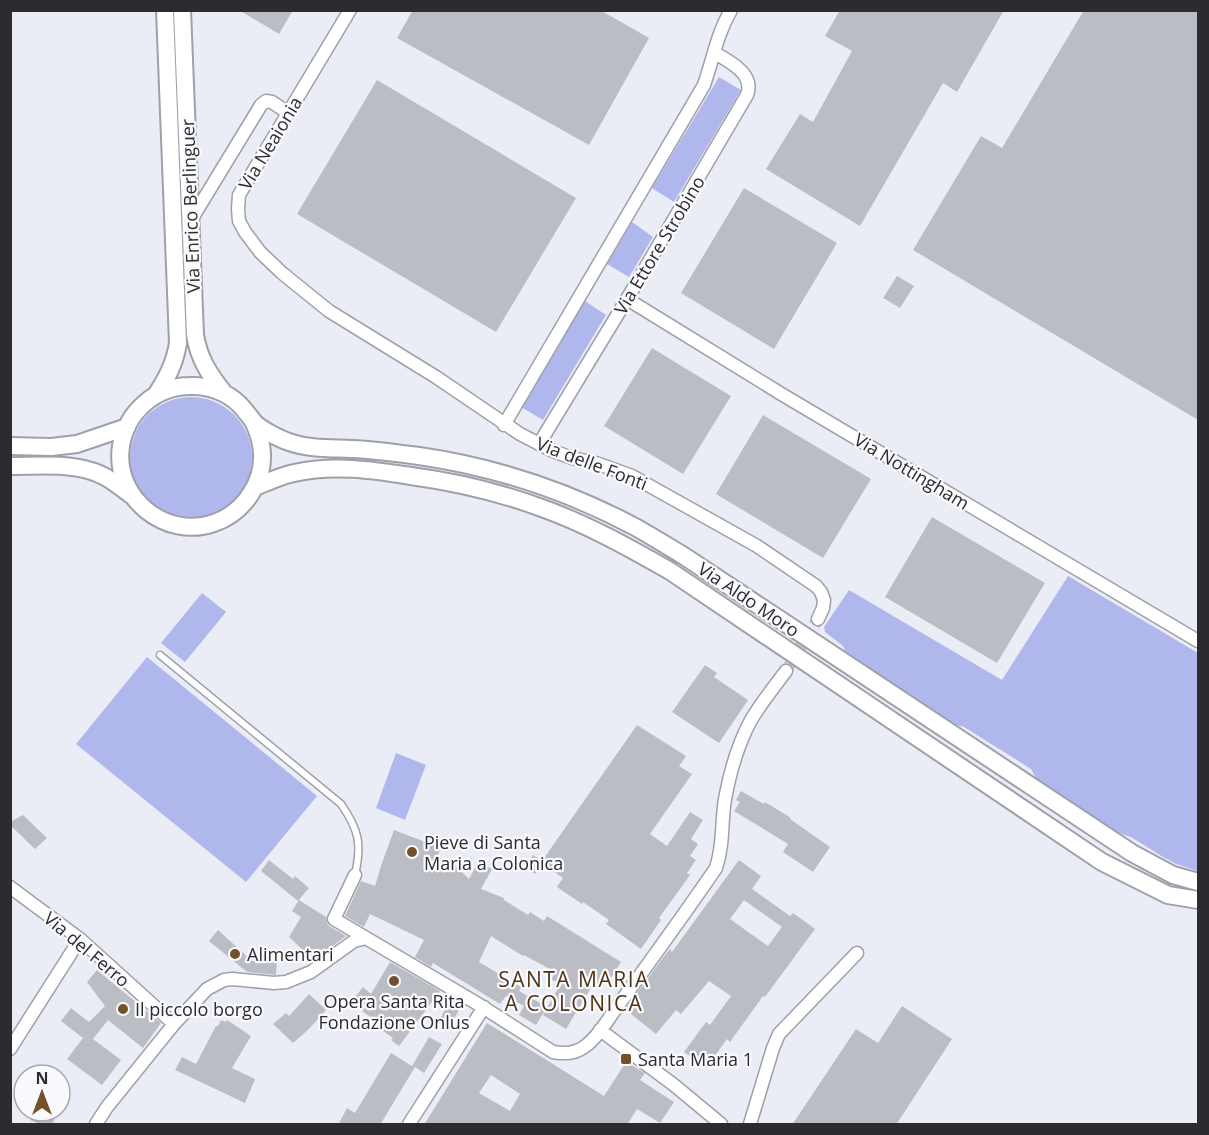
<svg xmlns="http://www.w3.org/2000/svg" width="1209" height="1135" font-family="'Open Sans',sans-serif">
<style>
.green{fill:#b0b7ec}
.building{fill:#bbbdc5;fill-rule:evenodd}
.lines{fill:none;stroke-linecap:round;stroke-linejoin:round}
.street-tunnel{stroke:#c5c6ce;stroke-width:12;stroke-dasharray:12 6;stroke-linecap:butt}
.lane-casing{stroke:#9fa0a9;stroke-width:9}
.street-casing{stroke:#9fa0a9;stroke-width:15}
.secondary-casing{stroke:#9fa0a9;stroke-width:20}
.lane{stroke:#fff;stroke-width:6}
.street{stroke:#fff;stroke-width:12}
.secondary{stroke:#fff;stroke-width:16}
.poi-dot{fill:#735129;stroke:#fafafe;stroke-width:2}
.labels{text-anchor:middle;dominant-baseline:central;stroke-width:4.5;stroke-linejoin:round;paint-order:stroke}
.street-label{font-size:18px;fill:#2c2c30;stroke:#fafafe}
.poi-label{font-size:18px;fill:#2c2c30;stroke:#fafafe;text-anchor:start}
.quarter-label{font-size:21px;letter-spacing:1.5px;fill:#4f3414;stroke:#fafafe}
</style>
<rect width="100%" height="100%" fill="#ebedf6"/>
<path class="green" d="M719,77L741,90L674,202L652,188Z
M632,222L653,237L629,277L607,264Z
M585,301L606,315L543,420L521,407Z
M130 458a61 61 0 1 1 122 0a61 61 0 1 1-122 0Z
M1068,576L1198,653V871L1176,864L1163,857L1131,837L1116,832L1037,780L1031,769L964,727L953,724L846,653L843,646L825,632L824,627L849,590L1002,680Z
M202,593L226,612L185,662L161,643Z
M147,657L317,796L246,882L76,744Z
M396,753L426,765L405,820L376,808Z"/>
<path class="building" d="M239,10H293L279,34Z
M413,10H600L649,38L589,145L397,38Z
M840,10H1004L957,92L943,83L860,226L766,169L800,114L813,122L852,51L825,36Z
M1084,10H1198V420L913,250L981,136L1002,148Z
M377,80L576,198L496,332L297,214Z
M744,188L837,243L774,349L681,293Z
M897,276L914,286L900,308L883,298Z
M652,348L731,396L683,474L604,426Z
M763,415L871,479L823,558L716,494Z
M932,517L1045,583L997,663L885,597Z
M705,665L717,673L714,677L748,700L719,743L672,712Z
M637,725L686,756L679,766L692,774L650,834L667,846L690,812L703,820L691,839L698,844L690,856L696,860L687,873L690,875L659,918L661,920L641,949L606,924L609,920L583,902L582,904L557,887L563,878L543,864L535,874L525,867L533,855L542,861Z
M741,791L764,804L765,802L791,818L790,819L830,847L813,872L783,852L788,844L734,811L740,802L736,800Z
M23,815L47,838L35,849L10,825V822Z
M394,830L441,848L437,857L454,864L469,879L478,862L492,869L481,889L504,898V900L528,915L530,912L544,921L547,916L621,962L609,981L603,978L596,989L592,986L566,1029L543,1015L561,983L551,980L555,972L524,955L523,956L491,936L479,962L521,987L519,991L547,1007L536,1025L519,1015L524,1006L506,996L500,1004L433,963L431,967L415,957L424,940L370,914L364,927L345,916L361,881L375,886L382,863Z
M269,860L293,879L295,876L309,888L298,901L261,871Z
M739,860L761,876L752,889L790,916L793,913L815,929L765,997L763,996L730,1042L727,1039L706,1068L684,1052L706,1022L710,1025L731,996L709,981L681,1014L676,1010L656,1034L631,1014L632,1013L626,1008L665,955L670,949L672,952ZM744,900L782,927L768,946L730,919Z
M299,900L326,917L327,923L329,926L346,936L314,960L289,937L301,917L292,911Z
M218,930L252,961L277,962L276,975L247,972L209,941Z
M390,962L440,991L399,1046L391,1040L393,1038L383,1031L386,1027L362,1011L366,1006L355,997L363,987L371,994Z
M97,970L161,1023L143,1048L108,1020L93,1039L121,1060L102,1085L67,1059L83,1038L61,1021L71,1008L89,1022L105,1006L87,982Z
M309,994L326,1010L309,1029L293,1043L273,1024L286,1013L289,1016Z
M451,998L462,1005L451,1024L441,1017Z
M902,1006L952,1039L896,1125H792L856,1029L878,1043Z
M221,1020L226,1022L227,1020L251,1036L232,1068L255,1079L245,1103L175,1070L182,1057L196,1064L216,1026H218Z
M487,1023L604,1096L626,1062L645,1073L640,1080L674,1102L660,1123L637,1109L627,1125H424ZM491,1075L520,1094L510,1111L479,1093Z
M429,1037L442,1044L424,1073L415,1067L380,1125H338L347,1108L355,1113L391,1053L412,1066Z
M34,1111H58L52,1125H42L30,1120Z"/>
<g class="lines">
<path class="street-tunnel" d="M786,671L818,619"/>
<defs>
<path id="lane" d="M160,655L341,804C359,830 362,844 355,875"/>
<path id="street" d="M350,10L239,195L238,209L239,221L245,232L260,252L282,273L329,311L436,377L520,434L553,451L572,458L596,463L632,476L757,546L816,586L821,592L824,600L823,608L818,619
M191,220L261,105L266,101L272,102L288,113
M627,299L783,395L1198,641
M504,425L704,85C713,59 717,34 731,10
M539,444L627,299L747,95C755,74 730,62 715,53
M355,875L334,919L366,938
M10,887L80,939L174,1024
M600,1030L674,1085L721,1124
M10,1049L80,939
M96,1124L107,1107L174,1024L207,989L224,980L232,979L274,983L286,982L311,972L354,941L366,938L478,1004L553,1052C564,1054 575,1054 584,1047C599,1037 611,1014 622,1000C654,956 686,912 716,868C724,844 721,823 725,799C730,772 738,744 751,720C761,703 774,687 786,671
M409,1124L484,1007
M750,1124L773,1048L779,1034L857,953"/>
<path id="secondary" d="M182,10L195,335C199,359 209,374 224,393
M156,395C167,378 175,363 178,343L165,10
M254,423C257,430 260,437 261,445C267,478 246,512 214,523C166,540 113,498 121,446C126,413 155,386 190,386C207,385 227,392 239,404C245,410 249,416 254,422C260,429 280,439 289,442C309,449 331,448 352,449C374,450 397,453 419,456C495,467 570,492 637,528C653,537 669,547 684,556L1132,853L1173,875L1198,882
M10,446L51,447L77,444L127,427
M10,466C36,466 66,463 91,471C106,475 119,486 131,495
M255,487C268,482 280,476 294,473C332,464 373,470 411,476C455,482 498,492 539,507C585,523 628,547 670,571L1102,862L1168,895L1198,900"/>
</defs>
<use href="#lane" class="lane-casing"/>
<use href="#street" class="street-casing"/>
<use href="#secondary" class="secondary-casing"/>
<use href="#lane" class="lane"/>
<use href="#street" class="street"/>
<use href="#secondary" class="secondary"/>
</g>
<g class="poi-dot">
<circle cx="412" cy="852" r="6"/>
<circle cx="235" cy="954" r="6"/>
<circle cx="394" cy="981" r="6"/>
<circle cx="123" cy="1009" r="6"/>
<rect x="620" y="1053" width="12" height="12" rx="3"/>
</g>
<g class="labels">
<g class="street-label">
<text transform="translate(270 143) rotate(-59)">Via Neaionia</text>
<text transform="translate(190 206) rotate(-92)">Via Enrico Berlinguer</text>
<text transform="translate(659 245) rotate(-59)">Via Ettore Strobino</text>
<text transform="translate(592 463) rotate(21)">Via delle Fonti</text>
<text transform="translate(912 471) rotate(31)">Via Nottingham</text>
<text transform="translate(749 599) rotate(34)">Via Aldo Moro</text>
<text transform="translate(87 949) rotate(40)">Via del Ferro</text>
</g>
<g class="poi-label">
<text x="424" y="842">Pieve di Santa<tspan x="424" dy="21">Maria a Colonica</tspan></text>
<text x="247" y="954">Alimentari</text>
<text x="394" y="1001" text-anchor="middle">Opera Santa Rita<tspan x="394" dy="21">Fondazione Onlus</tspan></text>
<text x="135" y="1009">Il piccolo borgo</text>
<text x="638" y="1059">Santa Maria 1</text>
</g>
<g class="quarter-label">
<text x="574" y="979">SANTA MARIA<tspan x="574" dy="24">A COLONICA</tspan></text>
</g>
</g>
<rect width="1209" height="1135" fill="none" stroke="#2c2c30" stroke-width="24"/>
<g transform="translate(42 1093)"><circle r="28" fill="#fafafe" stroke="#a8a8ac" stroke-width="1.5"/>
<path d="M0-4.5L10 22L0 15L-10 22Z" fill="#735129"/>
<text y="-9" font-size="16" font-weight="bold" text-anchor="middle" fill="#2c2c30">N</text>
</g>
</svg>
